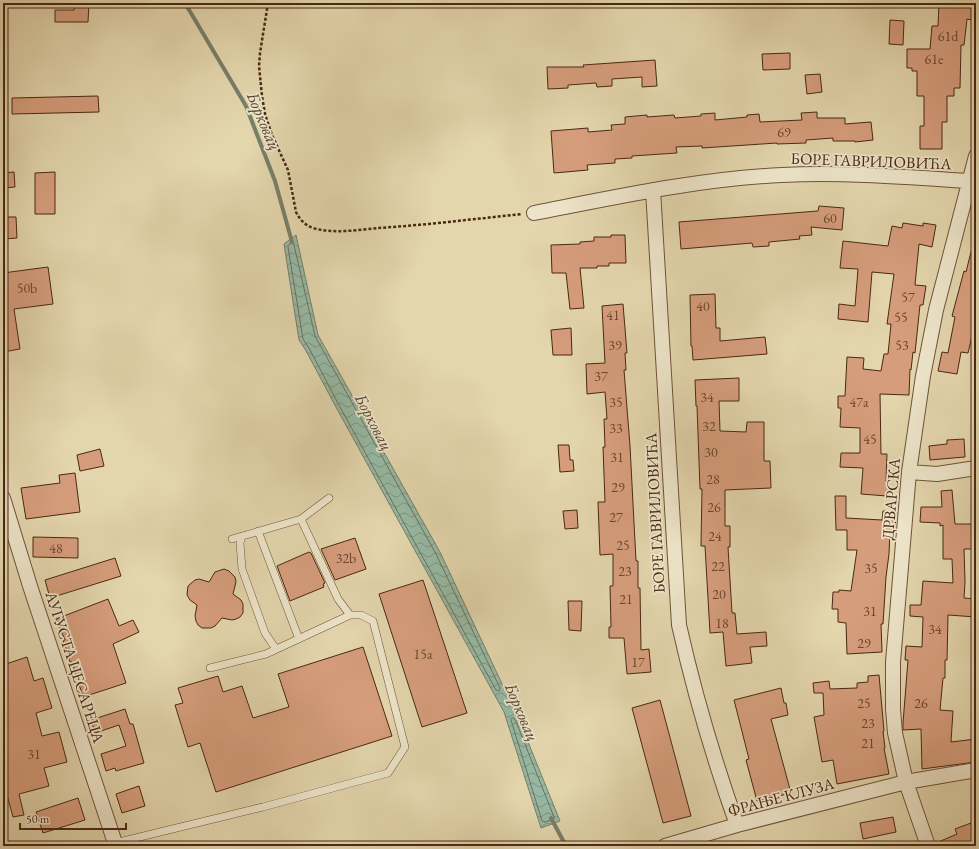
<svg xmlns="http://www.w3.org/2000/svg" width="979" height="849" font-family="'EB Garamond',serif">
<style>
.water{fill:url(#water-waves);stroke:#777f6a}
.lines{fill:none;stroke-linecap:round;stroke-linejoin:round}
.shore{stroke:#70705c;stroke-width:1}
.stream{stroke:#777f6a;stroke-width:4}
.building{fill:#d69d7c;stroke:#492814}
.lane-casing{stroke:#70533a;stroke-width:8}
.street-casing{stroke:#70533a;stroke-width:16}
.path{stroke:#492814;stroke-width:2.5;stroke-dasharray:3 2;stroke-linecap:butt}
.lane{stroke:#ede4c9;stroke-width:7}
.street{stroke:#ede4c9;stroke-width:14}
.labels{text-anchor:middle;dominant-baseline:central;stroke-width:3.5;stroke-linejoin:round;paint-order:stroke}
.number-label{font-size:14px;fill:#6c452e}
.street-label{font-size:16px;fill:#492814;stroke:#ede4c9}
.water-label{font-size:17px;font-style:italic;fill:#584531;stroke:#ede4c9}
</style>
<defs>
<pattern id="water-waves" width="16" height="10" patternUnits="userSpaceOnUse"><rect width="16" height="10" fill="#96b9a4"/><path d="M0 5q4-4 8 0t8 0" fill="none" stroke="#7c9684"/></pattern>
</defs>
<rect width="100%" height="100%" fill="#e3d5ac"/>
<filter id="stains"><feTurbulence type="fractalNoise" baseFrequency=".005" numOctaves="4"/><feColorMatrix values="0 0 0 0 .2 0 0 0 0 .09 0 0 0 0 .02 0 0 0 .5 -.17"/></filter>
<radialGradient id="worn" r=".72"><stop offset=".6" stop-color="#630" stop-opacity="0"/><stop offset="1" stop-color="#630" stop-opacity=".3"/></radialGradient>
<path class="water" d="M296,235L318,335L440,552L520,722L560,821L541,828L504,712L337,409L305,349L299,340L284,244Z"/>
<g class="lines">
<path class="shore" d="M292,243L294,245L315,336L436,554L500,688L499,691L496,690L340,407L309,348L303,339L288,247Z
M512,718H514L517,724L554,817V819L545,822L542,821L511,720Z"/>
<path class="stream" d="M185,3L246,106L275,181L292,242
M551,818L566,846"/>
</g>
<path class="building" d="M74,3H89L88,22H55V10H74Z
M939,3H973L972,20L967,19L964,45H961L960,88H954V96H947V122H942V149H920V126H924V96H917V71H912V68H907V49H930L932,26H938Z
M890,20L904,21L903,45L889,44Z
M790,53V69L763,70L762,54Z
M655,60L657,86L642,87V77L612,79V86L597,87L596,83L568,85V88L548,89L547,67H584L583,65Z
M820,74L822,92L807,94L805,75Z
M98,96L99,112L12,114V98Z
M817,112V118H845V124L871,122L873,140L855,142V141H833V138L806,140V143L777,144V143L702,148V146L676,147L677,153L632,156V158L615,159V163L587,165L588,170L554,173L551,131L588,128V132L612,130L611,125L625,124V117L647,115V117L674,115L675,118L701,116V114L715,113V120L747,117V115L759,114L760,122L802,120L801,113Z
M14,172L15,187L3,188V173Z
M55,172V214H35V173Z
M819,206L844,208L842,230L811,227L812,235L799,236L800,239L769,242V246L753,247L752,243L681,249L679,222L818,211Z
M3,217H16L17,238L3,239Z
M903,223L923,226V223L936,225L932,247L919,244L915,285L926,286L923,305H920L915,353L913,352L911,370L910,369L909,395L880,394L881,454H887L886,481H889L887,496L861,494L863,468L840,467L841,453H860V428L840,427L841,408H838V396H845L847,357L864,358L863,369L881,371L884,354H888L891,324H887L894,274L872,272L868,322L838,319L839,304L855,306L858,269L840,268L843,241L888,246L892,226L902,228Z
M611,235H625L626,263H609V266H597V268H580L584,308L570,309L566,273H552L551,245L580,244V242L594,241V237H611Z
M972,248L976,249V337L972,336L968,353L961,352L957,374L938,371L942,352L948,353L955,317L952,316L964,271L966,272Z
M48,267L53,304L14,309L20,349L3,352V273Z
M715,294L716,328H720V341L765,337L767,354L693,360L692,346H691L690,295Z
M623,304L627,353H625L626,370H624L630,446L636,561H638V588H640L641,650L649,649L651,672L627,674L624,638H609V627H611L610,586H613V554L600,555L598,502H605L603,447H605L604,419H607L605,392L587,394L586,364L605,363L602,306Z
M571,328L572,355H553L551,330Z
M739,378V401H719L720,431L746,432L747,422H764V461H770L771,488L725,490V526H730V547H728L732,613H735L737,634L766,632L767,646L750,647L752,663L726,666L723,632L710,633L705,546H701L702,489H700L697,406H696L695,380Z
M964,439L965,457L930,460L929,446L947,444V440Z
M558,445H569L570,460H573L574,471L560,472Z
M100,449L104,466L80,471L77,455Z
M75,473L80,512L26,519L21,488L60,483L59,475Z
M952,490L955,524H976V549H964L965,582L964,598L976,599V617L948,615L947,660H945V678H943L940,710L953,711L951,742L976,739V762L922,769L921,729L903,730V723L908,660H905L906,646L922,647L923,617L910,616V605H921L923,581L953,583L952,559H943V525L940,526V523L920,522L921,507H942L941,491Z
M835,496H846V518L882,520L883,511L896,512L895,532L890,531L889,554L886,577L883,624H881L882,652L847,654L846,623L838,622V609H832L833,592H839V590L851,591L857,550H847V530H836Z
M577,510L578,528L565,529L563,511Z
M33,537L78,538V558L33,557Z
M355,538L366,569L335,580L321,549Z
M309,552L311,553L325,583L323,584L324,587L290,601L277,566Z
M115,558L121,576L50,598L45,580Z
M224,569L229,571L235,577L236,582L233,594L241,600L243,604V613L240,617L236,619L232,620L222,618L215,626L211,628H202L198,625L196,621L195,616L197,605L190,600L187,595L188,586L195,580L199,579L209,582L215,572Z
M423,580L467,713L422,727L379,594Z
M108,599L119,626L133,620L139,632L113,644L126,683L83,697L72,662H70L63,641L65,640L56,619Z
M568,601H582L581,631L569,630Z
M363,647L392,736L216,792L200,743L188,747L175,705L183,703L178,688L218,676L223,692L242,686L253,718L289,707L278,674Z
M27,657L34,681L43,678L52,708L36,713L42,736L59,732L67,762L44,768L49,786L19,794L24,815L13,817L4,784L6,783L3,773V665Z
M879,675L884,731H883L885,748H884L889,774L837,784L833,760L822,762L814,717L824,715L823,693H814L813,683L829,681L830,689L857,688V683L868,682V676Z
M781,688L784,703H786L788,715L771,719L791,793L757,801L746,760L749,759L734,700Z
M660,700L691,816L663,823L632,708Z
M125,709L130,724H133L144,763L116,771L115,768L106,771L101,754L126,746L119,725L95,733L91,720Z
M139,786L145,806L122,813L116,794Z
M78,798L85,820L43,833L36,812Z
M893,817L896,832L863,839L860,823Z
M971,823L976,835V842L966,846H936V843L957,834L955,829Z"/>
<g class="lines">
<defs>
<path id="lane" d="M301,519L338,599L350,615
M258,531L299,639
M242,536L240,543L242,569L265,633L276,649
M232,539L301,519L329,498
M115,843L263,807L388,773L405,747L373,621L361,615H350L266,654L210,668"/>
<path id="street" d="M653,190L679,625C694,692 714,760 737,825
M534,213C616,197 698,179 782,175C845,172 907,177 969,181
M909,472L937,474L976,468
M3,498L30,586L116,846
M665,846L737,825L906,782L976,770
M928,846L906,782L895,733L893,709V662L909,472L923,376L936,310L976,156"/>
</defs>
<use href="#lane" class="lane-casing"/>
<use href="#street" class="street-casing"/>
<path class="path" d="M268,3L260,53L259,66L262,96L265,114L272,135L288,170L296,212C300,220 305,225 313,228C333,234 358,230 378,228C426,225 474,219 522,214"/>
<use href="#lane" class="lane"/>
<use href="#street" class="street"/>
</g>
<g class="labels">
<g class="number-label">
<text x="948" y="36">61d</text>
<text x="934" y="59">61e</text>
<text x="784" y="132">69</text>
<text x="830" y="218">60</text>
<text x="27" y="288">50b</text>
<text x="908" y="297">57</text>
<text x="703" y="306">40</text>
<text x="613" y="315">41</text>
<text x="901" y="317">55</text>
<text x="615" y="345">39</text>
<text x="902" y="345">53</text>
<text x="601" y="376">37</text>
<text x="707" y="397">34</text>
<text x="616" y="402">35</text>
<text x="859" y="402">47a</text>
<text x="709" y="426">32</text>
<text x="616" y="428">33</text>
<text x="870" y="439">45</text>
<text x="711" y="452">30</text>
<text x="617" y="457">31</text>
<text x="713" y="479">28</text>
<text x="618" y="487">29</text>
<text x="714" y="507">26</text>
<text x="616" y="517">27</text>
<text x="715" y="536">24</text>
<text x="623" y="545">25</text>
<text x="56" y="548">48</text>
<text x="346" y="558">32b</text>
<text x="718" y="566">22</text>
<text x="871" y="568">35</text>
<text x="625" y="571">23</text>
<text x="719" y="594">20</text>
<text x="626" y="599">21</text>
<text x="870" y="611">31</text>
<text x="722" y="623">18</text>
<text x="935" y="629">34</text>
<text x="864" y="643">29</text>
<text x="423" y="654">15a</text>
<text x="638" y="662">17</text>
<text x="864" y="703">25</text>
<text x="921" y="703">26</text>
<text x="868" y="723">23</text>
<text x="868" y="743">21</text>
<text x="34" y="754">31</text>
</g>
<g class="street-label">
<text transform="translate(871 161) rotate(2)">БОРЕ ГАВРИЛОВИЋА</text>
<text transform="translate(891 499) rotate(-85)">ДРВАРСКА</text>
<text transform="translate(655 513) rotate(-93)">БОРЕ ГАВРИЛОВИЋА</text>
<text transform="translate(75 667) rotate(72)">АУГУСТА ЦЕСАРЕЦА</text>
<text transform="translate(781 797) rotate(-15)">ФРАЊЕ КЛУЗА</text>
</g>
<g class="water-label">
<text transform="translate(264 121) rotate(67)">Борковац</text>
<text transform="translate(374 422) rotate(62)">Борковац</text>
<text transform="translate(522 712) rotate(67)">Борковац</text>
</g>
</g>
<rect width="979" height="849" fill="none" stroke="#e3d5ac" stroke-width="16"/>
<rect x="4" y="4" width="971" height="841" fill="none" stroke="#492814" stroke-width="2"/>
<rect x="8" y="8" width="963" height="833" fill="none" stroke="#492814"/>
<path d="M20 823v6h106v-6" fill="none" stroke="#492814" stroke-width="2"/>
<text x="26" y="823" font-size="12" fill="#492814" stroke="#ede4c9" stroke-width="3" paint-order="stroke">50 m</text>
<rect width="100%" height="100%" filter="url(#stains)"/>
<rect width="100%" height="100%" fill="url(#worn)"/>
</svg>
